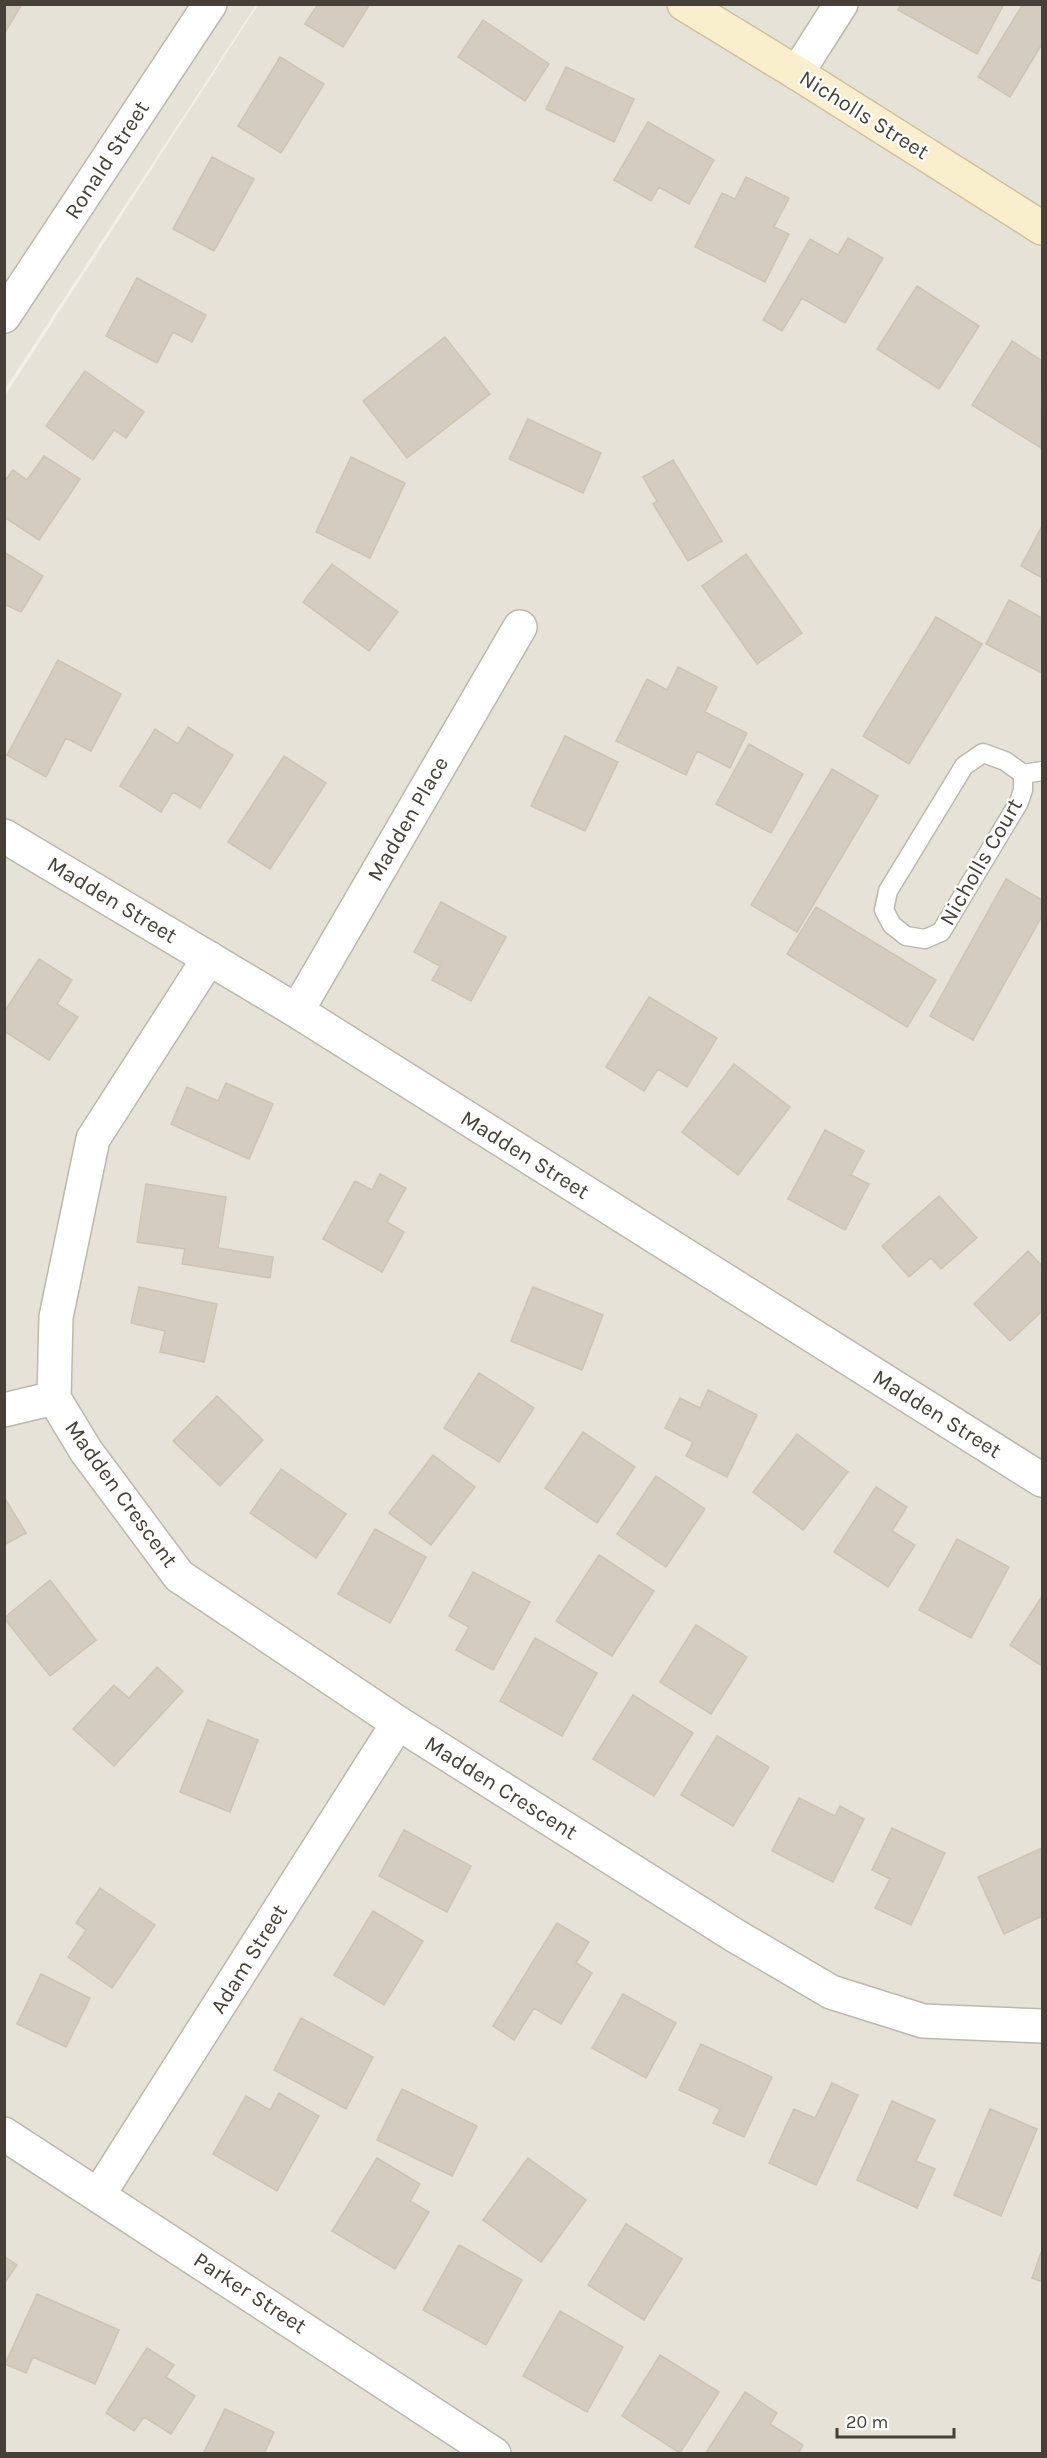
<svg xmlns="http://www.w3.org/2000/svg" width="1047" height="2458" font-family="Karla,sans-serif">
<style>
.residential{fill:#e6e2d7}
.building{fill:#d3ccbf;stroke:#cdc4b3;stroke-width:1.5}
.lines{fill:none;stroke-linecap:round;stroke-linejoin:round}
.lane-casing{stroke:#bdb8ac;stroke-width:21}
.street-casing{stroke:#bdb8ac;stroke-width:36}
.secondary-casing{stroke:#cec29c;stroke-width:36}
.lane{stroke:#fff;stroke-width:18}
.street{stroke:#fff;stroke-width:33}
.secondary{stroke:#faefcc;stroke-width:33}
.labels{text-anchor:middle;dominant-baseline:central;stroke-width:4.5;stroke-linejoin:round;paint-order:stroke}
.street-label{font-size:22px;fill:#464038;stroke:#fff}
</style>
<rect width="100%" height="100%" fill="#f3f0e9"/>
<path class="residential" d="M5,5H256L5,389Z
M258,5H1042V2453H5L4,397Z"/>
<path class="building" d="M4,4H22L4,34Z
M318,4H370L343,47L305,24Z
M901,4H1004L977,54L898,10Z
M1023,4H1042V44L1010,97L978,77Z
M483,20L549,64L525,101L458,57Z
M280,57L324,84L281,153L238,126Z
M566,67L634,99L614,142L546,109Z
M648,122L714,160L689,204L659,187L651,201L614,180Z
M212,157L254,179L214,251L173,229Z
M746,177L789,198L774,227L789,234L765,282L695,247L722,193L735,199Z
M848,238L883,258L845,323L802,298L782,331L763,320L810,239L838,255Z
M137,278L206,315L192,342L173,332L157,363L106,336Z
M917,286L979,326L939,389L877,349Z
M445,337L490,394L407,458L363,401Z
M1012,341L1042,361L1041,448L972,405Z
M85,371L144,412L126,438L114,430L93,460L46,426Z
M528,419L601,453L583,493L509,459Z
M44,456L80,479L39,540L4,517V482L13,470L27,480Z
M351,457L405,483L370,558L316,532Z
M673,460L722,541L688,561L653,504L657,501L643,477Z
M1042,526V578L1021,566Z
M4,552L43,576L21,612L4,604Z
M746,554L802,633L757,664L702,586Z
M332,564L398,612L369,651L303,602Z
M1009,600L1042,618V673L986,644Z
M936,617L982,644L909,764L863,736Z
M58,660L121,694L91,751L66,738L46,777L7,755Z
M678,667L717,687L705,712L747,733L730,768L697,751L686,775L616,741L647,679L667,690Z
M188,727L233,755L200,808L173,792L161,812L120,786L155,729L178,744Z
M565,736L618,762L585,831L531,806Z
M749,744L803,774L771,833L716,804Z
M284,756L326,783L270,869L228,842Z
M832,769L878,796L797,932L751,905Z
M1006,879L1042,900V916L973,1040L930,1016Z
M441,902L506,937L471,1001L432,980L440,966L414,952Z
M816,907L936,980L907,1027L787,954Z
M39,959L72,980L57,1004L78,1017L49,1060L4,1031V1012Z
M649,997L717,1038L687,1087L658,1069L644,1091L606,1067Z
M734,1064L790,1107L738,1175L682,1132Z
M226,1083L273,1104L249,1159L171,1124L187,1087L218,1101Z
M825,1130L864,1151L851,1175L869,1184L845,1230L788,1199Z
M380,1174L406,1188L387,1222L404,1232L382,1272L323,1239L355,1181L372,1190Z
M146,1184L226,1197L218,1248L273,1257L270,1278L182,1264L185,1249L137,1242Z
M939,1196L977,1238L941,1269L931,1258L909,1277L882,1246Z
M1028,1251L1042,1266V1311L1010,1341L974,1304Z
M139,1287L217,1304L204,1362L160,1352L165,1331L131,1323Z
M533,1287L603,1315L582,1370L511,1341Z
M479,1373L534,1408L499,1462L444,1428Z
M708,1390L757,1415L727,1477L686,1456L693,1442L665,1428L680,1398L700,1408Z
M217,1396L263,1440L220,1486L173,1441Z
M583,1432L635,1467L597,1523L545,1488Z
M797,1434L848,1472L803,1530L753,1492Z
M433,1455L475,1487L431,1545L389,1513Z
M281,1469L346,1514L316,1558L250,1513Z
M656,1476L705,1509L666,1567L617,1534Z
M876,1487L907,1507L892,1531L915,1545L888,1587L834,1552Z
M4,1497L26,1533L4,1545Z
M375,1529L426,1557L390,1623L338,1594Z
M957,1539L1009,1567L971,1638L919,1610Z
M599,1555L654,1591L612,1656L556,1621Z
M473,1572L530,1602L493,1670L456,1650L469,1627L449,1616Z
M50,1580L96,1640L50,1676L4,1618Z
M1041,1598L1042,1599V1666L1010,1645Z
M696,1625L747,1657L711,1714L660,1682Z
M535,1638L597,1673L562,1736L500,1701Z
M157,1667L183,1691L114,1766L73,1729L114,1685L129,1698Z
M633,1695L693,1733L654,1796L593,1759Z
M208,1720L258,1740L230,1812L180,1792Z
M717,1736L769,1767L733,1826L681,1795Z
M799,1798L835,1816L840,1806L864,1819L833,1882L772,1851Z
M892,1828L945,1853L911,1925L875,1908L890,1879L872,1870Z
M404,1830L471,1866L447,1912L379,1876Z
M1042,1848V1916L1004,1934L978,1877Z
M100,1888L155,1925L112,1988L68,1957L86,1930L76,1923Z
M373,1911L423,1941L384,2005L334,1975Z
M557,1923L589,1942L576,1963L592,1973L561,2024L534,2008L514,2040L493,2026Z
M41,1974L90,1998L66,2047L17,2024Z
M623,1994L676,2023L646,2078L592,2048Z
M301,2018L373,2057L346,2109L274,2070Z
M701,2044L772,2077L744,2137L713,2123L720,2109L679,2090Z
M832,2083L858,2095L816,2185L769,2163L794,2109L815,2118Z
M402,2089L477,2126L452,2176L377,2140Z
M279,2093L319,2116L277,2191L213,2154L246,2096L270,2110Z
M892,2101L935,2120L916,2161L935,2169L917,2208L857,2180Z
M990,2109L1037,2129L1001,2216L954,2195Z
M377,2158L420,2184L410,2201L429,2212L395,2269L332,2231Z
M528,2158L586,2200L541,2262L483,2220Z
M626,2224L682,2259L644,2320L588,2285Z
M459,2245L522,2280L486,2345L423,2310Z
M1042,2250V2282L1032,2278Z
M4,2256L17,2265L4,2284Z
M37,2294L119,2330L95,2384L33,2357L26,2373L5,2364Z
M560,2311L623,2347L587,2412L523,2376Z
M147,2348L174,2365L166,2377L195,2396L171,2434L144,2417L134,2431L106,2413Z
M660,2355L719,2392L680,2453L622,2416Z
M745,2392L777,2413L770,2424L803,2445L798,2454H705Z
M225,2409L274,2432L264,2454H203Z"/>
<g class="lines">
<defs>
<path id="lane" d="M1023,774V790L1019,802L941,932L925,939L906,936L892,925L884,910L888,891L964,766L983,753L1005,761L1023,774L1042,771"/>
<path id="street" d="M797,73L841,4
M4,316L210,4
M4,836L297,1011L1042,1480
M209,958L93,1139L56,1317L54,1398L86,1451L179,1576L398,1723L734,1935L831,1992L923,2021L1042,2026
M297,1011L520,627
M4,1410L54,1398
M4,2134L494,2454
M99,2194L398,1723"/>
<path id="secondary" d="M684,4L797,73L1042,228"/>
</defs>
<use href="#lane" class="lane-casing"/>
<use href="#street" class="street-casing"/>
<use href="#secondary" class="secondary-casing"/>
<use href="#lane" class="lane"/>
<use href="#street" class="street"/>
<use href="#secondary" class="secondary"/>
</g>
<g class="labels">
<g class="street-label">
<text transform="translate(864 115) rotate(32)">Nicholls Street</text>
<text transform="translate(107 160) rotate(-57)">Ronald Street</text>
<text transform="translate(408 819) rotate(-60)">Madden Place</text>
<text transform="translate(981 862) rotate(-60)">Nicholls Court</text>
<text transform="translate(112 900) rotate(31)">Madden Street</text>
<text transform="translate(525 1155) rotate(32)">Madden Street</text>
<text transform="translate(937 1414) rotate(32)">Madden Street</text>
<text transform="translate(121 1494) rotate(54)">Madden Crescent</text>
<text transform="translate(501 1788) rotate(32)">Madden Crescent</text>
<text transform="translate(249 1959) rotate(-58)">Adam Street</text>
<text transform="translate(250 2293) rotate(33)">Parker Street</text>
</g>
</g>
<rect width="1047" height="2458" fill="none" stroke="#464038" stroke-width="12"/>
<path d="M837 2428v9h117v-9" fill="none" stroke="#464038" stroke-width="3"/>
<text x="846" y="2428" font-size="18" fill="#464038" stroke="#ffffff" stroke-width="4.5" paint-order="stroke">20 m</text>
</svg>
